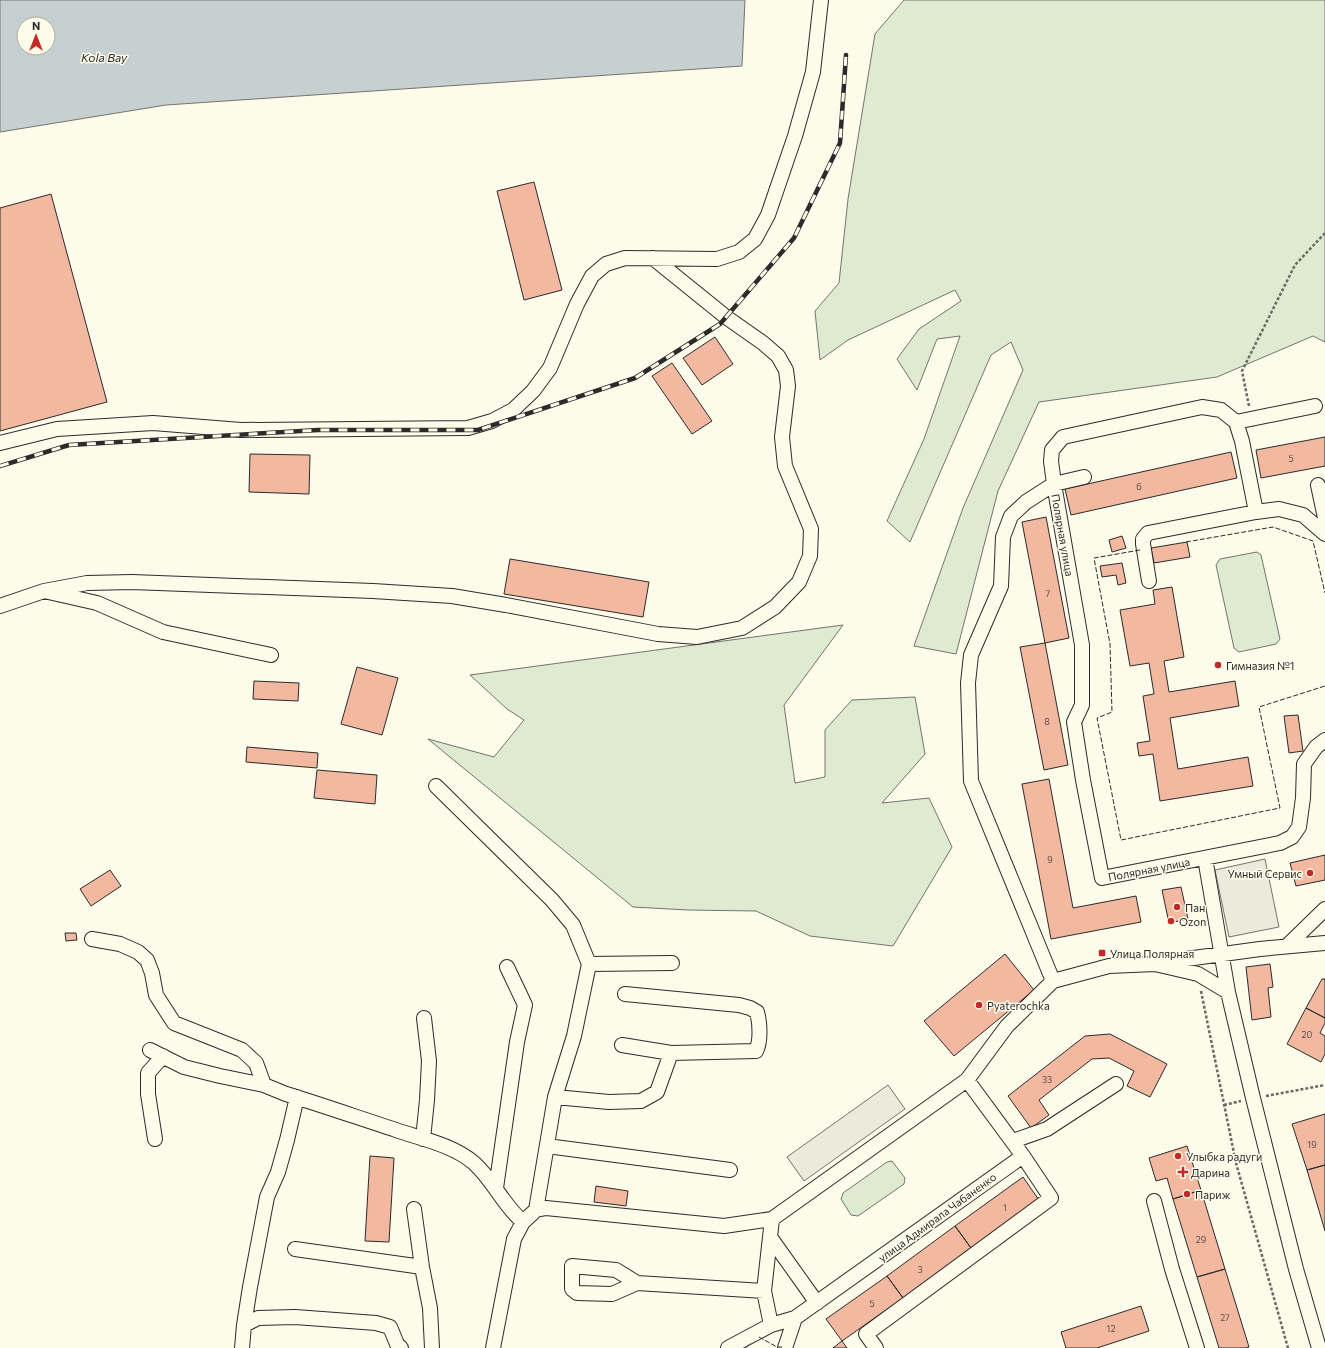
<svg xmlns="http://www.w3.org/2000/svg" width="1325" height="1348" font-family="Commissioner,sans-serif">
<style>
.green{fill:#deebd1;stroke:#74746e}
.parking{fill:#eceadb;stroke:#74746e}
.water{fill:#c7d0d0;stroke:#74746e;fill-rule:evenodd}
.building{fill:#f2b8a0;stroke:#2b2b2b}
.lines{fill:none;stroke-linecap:round;stroke-linejoin:round}
.minor-casing{stroke:#2b2b2b;stroke-width:16}
.path{stroke:#6a6964;stroke-width:2.5;stroke-dasharray:3 2;stroke-linecap:butt}
.minor{stroke:#fdfbea;stroke-width:14}
.rail-casing{stroke:#2b2b2b;stroke-width:4.5}
.rail{stroke:#fdfbea;stroke-width:3;stroke-dasharray:9;stroke-linecap:butt}
.fence{stroke:#2b2b2b;stroke-width:1;stroke-dasharray:5 2;stroke-linecap:butt}
.poi-dot{fill:#c62828;stroke:#fdfbea;stroke-width:1.5}
.labels{text-anchor:middle;dominant-baseline:central;stroke-width:3;stroke-linejoin:round;paint-order:stroke}
.number-label{font-size:9px;fill:#5d4e48}
.street-label{font-size:11px;fill:#2b2b2b;stroke:#fdfbea}
.poi-label{font-size:11px;fill:#2b2b2b;stroke:#fdfbea;text-anchor:start}
.water-label{font-size:12px;font-style:italic;fill:#2b2b2b;stroke:#fdfbea}
</style>
<rect width="100%" height="100%" fill="#fdfbea"/>
<path class="green" d="M904,0H1325V342L1313,336L1217,377L1039,402L998,491L956,654L914,646L963,508L1023,370L1011,342L991,355L910,542L887,521L924,439L960,336L937,339L917,390L897,359L919,329L961,301L955,290L848,340L820,360L815,311L839,283L848,199L875,34Z
M1257,552L1261,555L1280,639L1276,644L1239,652L1234,648L1216,565L1220,559Z
M843,625L784,705L795,783L825,777V730L852,700L915,697L925,754L882,803L929,798L952,847L893,946L810,936L756,911L688,910L633,907L428,739L494,757L524,720L507,709L470,675Z
M892,1161L905,1178L904,1184L858,1216L851,1215L841,1199L843,1193L887,1162Z"/>
<path class="parking" d="M1265,859L1279,927L1229,937L1215,870Z
M888,1085L905,1109L804,1181L787,1157Z"/>
<path class="water" d="M0,0H745L742,66L166,105L0,132ZM24,24H48V48H24Z"/>
<path class="building" d="M534,182L562,290L524,300L497,191Z
M51,194L107,402L0,431V208Z
M715,337L733,364L702,385L683,358Z
M672,363L712,421L692,434L652,376Z
M1325,437V466L1261,478L1256,450Z
M1231,452L1237,478L1071,515L1065,489Z
M250,454L310,455L309,494L249,492Z
M1046,517L1069,638L1045,643L1022,522Z
M1122,536L1126,548L1112,552L1109,540Z
M1187,542L1190,557L1154,563L1151,548Z
M510,559L649,582L643,617L504,594Z
M1122,563L1126,583L1118,585L1116,575L1102,577L1100,566Z
M1172,587L1184,657L1164,661L1169,692L1235,681L1239,706L1170,718L1178,769L1248,757L1253,786L1160,801L1153,754L1139,756L1137,743L1150,741L1143,696L1154,694L1149,663L1130,666L1120,610L1155,604L1153,590Z
M1045,643L1068,765L1044,770L1020,647Z
M357,667L398,678L382,735L341,724Z
M254,681L299,683L298,701L253,699Z
M1298,715L1303,751L1289,753L1284,716Z
M247,747L318,753L317,768L246,762Z
M317,770L377,775L375,804L314,798Z
M1049,779L1073,908L1136,896L1141,922L1051,939L1022,784Z
M1325,855V880L1296,886L1290,863Z
M110,870L121,886L91,906L80,889Z
M1181,887L1188,919L1169,923L1162,890Z
M65,933H76L77,940L66,941Z
M1005,954L1034,990L954,1056L924,1021Z
M1270,964L1273,987L1268,988L1271,1017L1252,1020L1246,967Z
M1322,979H1325V1018L1306,1008Z
M1306,1008L1325,1018V1023L1320,1033L1325,1036V1054L1321,1062L1287,1044Z
M1110,1034L1167,1064L1150,1097L1127,1086L1134,1071L1109,1058L1092,1059L1039,1100L1049,1115L1031,1128L1008,1096L1085,1036Z
M1325,1114V1165L1307,1170L1292,1124Z
M1187,1146L1201,1190L1173,1199L1167,1178L1156,1181L1149,1158Z
M370,1156L394,1158L389,1242L365,1241Z
M1325,1165V1231L1307,1170Z
M1023,1177L1039,1200L971,1248L955,1226Z
M596,1186L628,1191L626,1206L594,1202Z
M1201,1190L1225,1269L1197,1277L1173,1199Z
M955,1226L971,1248L903,1298L887,1276Z
M1225,1269L1249,1347L1245,1348H1219L1197,1277Z
M887,1276L903,1298L842,1341L826,1319Z
M1141,1306L1149,1331L1097,1348H1066L1061,1332Z
M842,1341L847,1348H833Z"/>
<g class="lines">
<defs>
<path id="minor" d="M1236,422L1315,406
M0,443L57,429L153,423L241,430L468,428L492,421L513,410L533,391L550,368L577,304L592,276L606,264L625,258L717,259L739,252L755,239L768,215L795,136L813,72L821,0
M1318,485L1325,518
M1325,534L1303,515L1279,509L1256,512L1242,441L1236,422L1221,410L1202,407L1063,437L1052,450L1051,461L1054,484L1082,645V705L1074,722L1083,780L1102,878L1280,843L1292,837L1299,827L1303,798L1304,764L1316,747L1325,740
M1149,581L1143,544V539L1148,533L1256,512
M44,591L87,583L132,582L373,591L452,596L506,605L658,634L697,637L742,628L775,607L799,582L810,556L811,529L785,466L782,437L788,386L786,370L778,356L763,343L726,317L653,258
M0,606L44,591L97,603L163,632L271,655
M436,786L552,900L573,925L589,964L574,1036L555,1097L536,1210
M1205,858L1228,992L1253,1098L1296,1269L1319,1348
M92,939L120,944L138,952L147,960L152,973L156,995L174,1023L242,1050L256,1063L264,1085
M1288,945L1325,909
M1164,962L1260,949L1325,943
M589,964L672,963
M1053,981L971,781L968,683L971,655L1001,586L1003,537L1011,516L1026,502L1054,484L1084,477
M622,1045L671,1053L756,1051C761,1041 760,1023 757,1012L750,1008L739,1005L625,994
M150,1050L184,1067L220,1076L264,1085L286,1094C322,1105 359,1118 396,1130C422,1139 453,1145 474,1163C494,1181 503,1205 523,1222
M555,1097L609,1102L641,1101L657,1092L671,1053
M155,1139L148,1094V1073L163,1056
M423,1139L427,1100L429,1061L424,1018
M1013,1141L1047,1129L1116,1084
M547,1146L730,1170
M496,1188L517,1042L525,1005L507,967
M1154,1201L1172,1269L1197,1348
M414,1209L422,1267L430,1308L432,1348
M770,1237L817,1303
M295,1249L422,1267
M637,1283L616,1270L572,1266V1289L577,1293L612,1294L637,1283L764,1291
M244,1325L250,1287L267,1197L278,1172L287,1140L297,1097
M771,1325L795,1318L1023,1156L967,1080
M242,1348L244,1325L258,1318L295,1317L376,1323L390,1327L397,1344L401,1348
M493,1348L514,1239L523,1222L536,1210L546,1208L724,1226L772,1219L967,1080L1007,1026L1053,981L1109,966L1155,964L1198,974L1228,992
M728,1348L771,1325L764,1291L772,1219
M785,1348L795,1318
M876,1348L866,1334L1051,1198L1023,1156"/>
</defs>
<use href="#minor" class="minor-casing"/>
<path class="path" d="M1249,406L1242,371L1295,265L1325,233
M1201,991L1236,1163L1288,1348
M1266,1096L1325,1085
M1224,1105L1241,1101"/>
<use href="#minor" class="minor"/>
<defs>
<path id="rail" d="M0,466L69,445L318,430H478L635,378L720,324L794,238L840,143L846,55"/>
</defs>
<use href="#rail" class="rail-casing"/>
<use href="#rail" class="rail"/>
<path class="fence" d="M1186,542L1273,527L1313,541L1325,593
M1140,550L1094,558L1110,644L1112,712L1097,718L1121,840L1280,808L1259,707L1325,686
M759,1337L777,1347H782
M745,1348L751,1343"/>
</g>
<g class="poi-dot">
<circle cx="1218" cy="665" r="4"/>
<circle cx="1310" cy="873" r="4"/>
<circle cx="1177" cy="907" r="4"/>
<circle cx="1171" cy="921" r="4"/>
<rect x="1098" y="949" width="8" height="8" rx="2"/>
<circle cx="979" cy="1005" r="4"/>
<circle cx="1178" cy="1156" r="4"/>
<path d="M1181 1166h4v4h4v4h-4v4h-4v-4h-4v-4h4z"/>
<circle cx="1187" cy="1194" r="4"/>
</g>
<g class="labels">
<g class="number-label">
<text x="1291" y="458">5</text>
<text x="1139" y="486">6</text>
<text x="1048" y="593">7</text>
<text x="1047" y="721">8</text>
<text x="1050" y="859">9</text>
<text x="1307" y="1034">20</text>
<text x="1047" y="1079">33</text>
<text x="1312" y="1144">19</text>
<text x="1005" y="1207">1</text>
<text x="1201" y="1239">29</text>
<text x="920" y="1269">3</text>
<text x="872" y="1303">5</text>
<text x="1225" y="1317">27</text>
<text x="1111" y="1328">12</text>
</g>
<g class="street-label">
<text transform="translate(1063 535) rotate(80)">Полярная улица</text>
<text transform="translate(1149 869) rotate(-11)">Полярная улица</text>
<text transform="translate(937 1217) rotate(-36)">улица Адмирала Чабаненко</text>
</g>
<g class="poi-label">
<text x="1226" y="665">Гимназия №1</text>
<text x="1302" y="873" text-anchor="end">Умный Сервис</text>
<text x="1185" y="907">Пан</text>
<text x="1179" y="921">Ozon</text>
<text x="1110" y="953">Улица Полярная</text>
<text x="987" y="1005">Pyaterochka</text>
<text x="1186" y="1156">Улыбка радуги</text>
<text x="1191" y="1172">Дарина</text>
<text x="1195" y="1194">Париж</text>
</g>
<g class="water-label">
<text x="104" y="57">Kola Bay</text>
</g>
</g>
<g transform="translate(36 36)"><circle r="19" fill="#fdfbea" stroke="#a9a89e"/>
<path d="M0-3L7 15L0 10L-7 15Z" fill="#c62828"/>
<text y="-6" font-size="11" font-weight="bold" text-anchor="middle" fill="#2b2b2b">N</text>
</g>
</svg>
